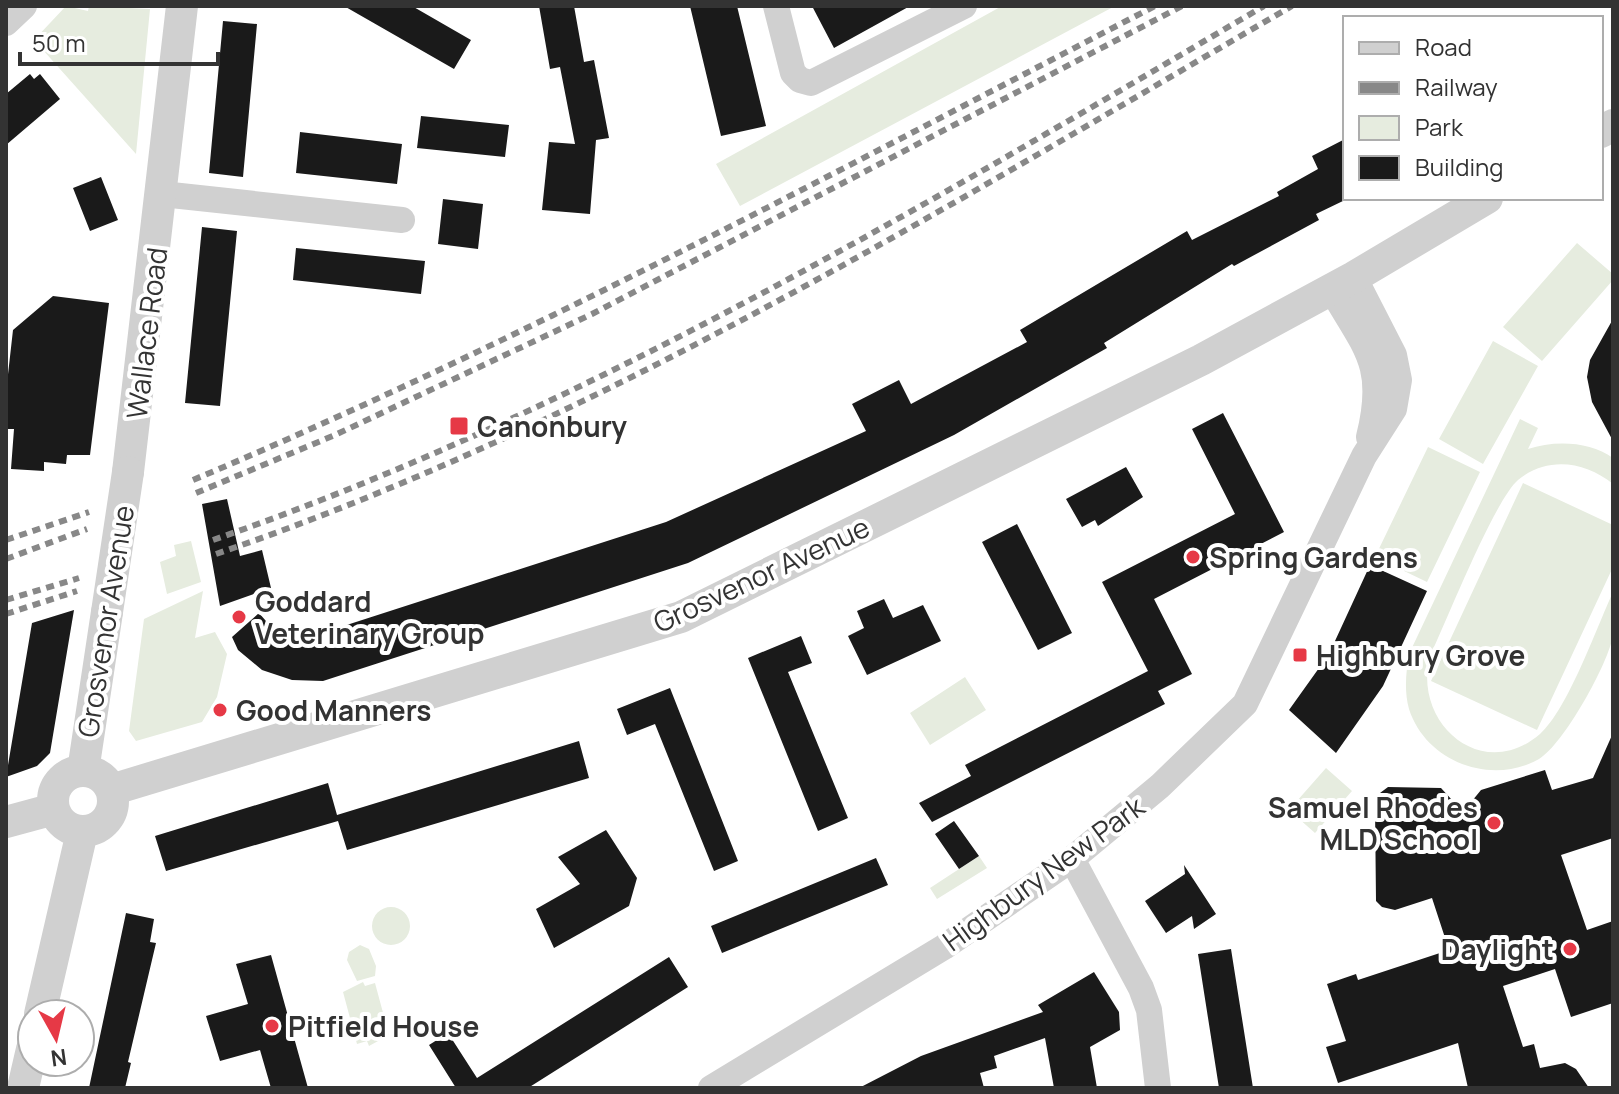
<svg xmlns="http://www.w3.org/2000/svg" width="1619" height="1094" font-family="Manrope,sans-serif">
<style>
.green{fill:#e6ecdf}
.building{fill:#1a1a1a}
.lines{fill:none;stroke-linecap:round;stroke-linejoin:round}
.minor{stroke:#d0d0d0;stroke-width:26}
.tertiary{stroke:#d0d0d0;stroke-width:32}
.rail{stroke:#888;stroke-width:6;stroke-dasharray:8 6;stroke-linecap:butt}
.tertiary-bridge{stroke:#d0d0d0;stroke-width:32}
.poi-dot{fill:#e63946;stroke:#fff;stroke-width:3}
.labels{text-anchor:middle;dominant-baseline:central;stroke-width:8;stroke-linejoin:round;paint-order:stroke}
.street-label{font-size:28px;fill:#333;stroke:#fff}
.poi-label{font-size:28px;font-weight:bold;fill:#333;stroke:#fff;text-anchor:start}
</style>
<rect width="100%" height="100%" fill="#fff"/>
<path class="green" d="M66,6L88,11L89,6L150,9L136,154L34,40Z
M1002,6H1115L740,206L716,164Z
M1577,243L1613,274V280L1542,361L1503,327Z
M1493,341L1538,366L1483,464L1439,439Z
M1520,419L1538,428L1528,449C1554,440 1590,441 1613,458V484C1585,461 1547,456 1518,480C1494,501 1447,620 1430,656C1412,723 1482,784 1540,734C1568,709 1596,629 1613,592C1613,606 1615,622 1613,635C1609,663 1563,745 1539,759C1491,786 1426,762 1409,709C1404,691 1406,672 1409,654Z
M1428,447L1480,472L1427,582L1375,557Z
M1523,483L1613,525V567L1537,730L1431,681Z
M191,541L201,582L167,594L160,562L176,556L174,545Z
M203,591L195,638L215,632L227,654L217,697L202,722L136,741L129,731L144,619Z
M965,677L986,710L930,745L910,713Z
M1326,768L1352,791L1315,833L1289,810Z
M979,856L987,868L937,899L930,888Z
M372 926a19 19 0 1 1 38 0a19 19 0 1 1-38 0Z
M360,945L369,949L376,966L375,976L357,981L347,960L349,952Z
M363,982L365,986L375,983L389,1035L369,1046L367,1041L357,1044L343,992Z"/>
<path class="building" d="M344,6H412L471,40L454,69Z
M539,6H574L584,62L594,60L609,138L596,140L590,214L542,210L549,142L575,144L560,67L550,69Z
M690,6H737L766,126L721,136Z
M812,6H910L834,48Z
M223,21L257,24L243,177L209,173Z
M30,74L34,79L40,74L60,99L6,145V94Z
M421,116L509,125L505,157L417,148Z
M300,132L402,144L397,184L296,173Z
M1345,139V200L1316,214L1319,220L1234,266L1232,264L1104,343L1107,348L954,435L688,563L323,681L292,680L262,670L238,650L232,637L259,613L272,628L289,639L330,647L325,632L666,522L866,431L852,404L899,380L911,404L1027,342L1020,330L1187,231L1192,240L1279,196L1277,192L1318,169L1312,156Z
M101,177L118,220L90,231L73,188Z
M443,199L483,204L478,249L438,244Z
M202,227L237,231L220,406L185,403Z
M296,248L425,261L421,294L293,280Z
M53,296L109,303L90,455H67L66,464L44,462V471L11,469L14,429H6V392L13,330Z
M1613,319V441L1592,402L1587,377L1590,360Z
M1223,413L1284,532L1154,599L1192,674L1158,691L1165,704L932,822L919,803L971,776L965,765L1148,671L1102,582L1235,514L1192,429Z
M1126,467L1143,497L1098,526L1095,520L1082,527L1066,499Z
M227,499L240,556L262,550L271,588L220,606L202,504Z
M1017,524L1072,633L1038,650L982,542Z
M1370,565L1427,591L1383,686L1336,753L1289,710L1329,654Z
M884,599L893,618L923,605L941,641L867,675L848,636L864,628L857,611Z
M74,610L50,753L37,766L6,777L32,623Z
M801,636L812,663L788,672L848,818L818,831L748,658Z
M670,688L738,861L714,871L655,724L627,735L617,709Z
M1613,733V838L1561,855L1587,930L1613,921V1003L1571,1017L1555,969L1503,986L1523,1047L1534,1044L1540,1068L1565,1063L1576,1069L1589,1088H1468L1458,1043L1338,1083L1326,1047L1346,1041L1327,984L1356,974L1358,980L1449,950L1432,898L1395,910L1382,907L1376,901L1375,807L1380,793L1388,787L1441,788L1463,812L1481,790L1545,770L1552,790L1593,778Z
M579,741L589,778L347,850L338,821L166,871L155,836L328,783L337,815Z
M954,821L979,856L959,869L935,834Z
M606,830L637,878L629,906L554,948L536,909L580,884L558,857Z
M876,858L888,885L722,953L711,926Z
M1184,865L1216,914L1194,929L1192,916L1166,933L1145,901L1185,874Z
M126,913L154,919L150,942L156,943L128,1062L131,1063L125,1088H89Z
M1231,949L1253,1088H1219L1198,954Z
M271,955L308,1088H271L260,1050L220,1061L206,1016L248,1004L236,964Z
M669,957L688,987L528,1088H456L429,1045L448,1033L477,1078Z
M1094,972L1119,1012L1120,1030L1090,1047L1097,1088H1054L1045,1038L994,1056L997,1068L980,1073L984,1088H859L921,1056L1043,1012L1038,1005Z"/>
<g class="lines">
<path class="minor" d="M776,6L793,73L800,80L811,83L964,6
M6,23L24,6
M162,194L402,220
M1331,289C1366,349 1387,365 1369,437
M1072,859L1141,988L1149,1010L1158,1088
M711,1088L944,947L1072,859L1160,786L1245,704L1364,456L1394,409L1399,380L1394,355L1354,277"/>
<path class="tertiary" d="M1601,132L1613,125
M128,472L182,6
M53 801a30 30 0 1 1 60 0a30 30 0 1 1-60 0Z
M83,771L107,612
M111,790L681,617L1201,360L1354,277L1487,198
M6,822L54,809
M40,1014L82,832
M23,1088L32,1049"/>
<path class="rail" d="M193,480C523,341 837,171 1155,6
M196,493L335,435L592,314L1182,6
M6,540L89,512
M213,540C587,410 925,205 1264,6
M216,554C599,423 944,208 1292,6
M6,559L87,529
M6,600L79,578
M6,614L77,591"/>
<path class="tertiary-bridge" d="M107,612L128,472"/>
</g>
<g class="poi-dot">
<rect x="449" y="416" width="20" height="20" rx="4"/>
<circle cx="1193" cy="557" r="8"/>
<circle cx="239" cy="617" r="8"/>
<rect x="1292" y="647" width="16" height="16" rx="4"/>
<circle cx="220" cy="710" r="8"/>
<circle cx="1494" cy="823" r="8"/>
<circle cx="1570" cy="949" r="8"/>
<circle cx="272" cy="1026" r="8"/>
</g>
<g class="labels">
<g class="street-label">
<text transform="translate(146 333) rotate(-83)">Wallace Road</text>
<text transform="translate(761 574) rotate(-25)">Grosvenor Avenue</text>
<text transform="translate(105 621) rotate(-81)">Grosvenor Avenue</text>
<text transform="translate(1043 873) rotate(-36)">Highbury New Park</text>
</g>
<g class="poi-label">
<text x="477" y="426">Canonbury</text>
<text x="1209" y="557">Spring Gardens</text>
<text x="255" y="601">Goddard<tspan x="255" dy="32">Veterinary Group</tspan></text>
<text x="1316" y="655">Highbury Grove</text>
<text x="236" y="710">Good Manners</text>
<text x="1478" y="807" text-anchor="end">Samuel Rhodes<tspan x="1478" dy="32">MLD School</tspan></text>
<text x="1554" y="949" text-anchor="end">Daylight</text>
<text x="288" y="1026">Pitfield House</text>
</g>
</g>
<rect width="1619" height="1094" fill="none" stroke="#333333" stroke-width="16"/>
<rect x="1343" y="16" width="260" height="184" fill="#ffffff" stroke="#adadad" stroke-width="2"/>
<rect x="1359" y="42" width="40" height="12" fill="#d0d0d0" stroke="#adadad" stroke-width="2"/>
<text x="1415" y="56" font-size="24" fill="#333333">Road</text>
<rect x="1359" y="82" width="40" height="12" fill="#888888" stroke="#adadad" stroke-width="2"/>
<text x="1415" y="96" font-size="24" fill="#333333">Railway</text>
<rect x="1359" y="116" width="40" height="24" fill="#e6ecdf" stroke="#adadad" stroke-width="2"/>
<text x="1415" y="136" font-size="24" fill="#333333">Park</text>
<rect x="1359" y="156" width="40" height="24" fill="#1a1a1a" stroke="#adadad" stroke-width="2"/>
<text x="1415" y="176" font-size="24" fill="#333333">Building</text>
<g transform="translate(56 1038) rotate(172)"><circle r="38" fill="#ffffff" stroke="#adadad" stroke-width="2"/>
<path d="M0-6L14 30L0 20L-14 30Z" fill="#e63946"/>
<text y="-12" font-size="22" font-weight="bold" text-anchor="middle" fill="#333333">N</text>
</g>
<path d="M20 52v12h198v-12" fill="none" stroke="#333333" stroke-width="4"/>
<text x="32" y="52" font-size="24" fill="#333333" stroke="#ffffff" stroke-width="6" paint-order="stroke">50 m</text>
</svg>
